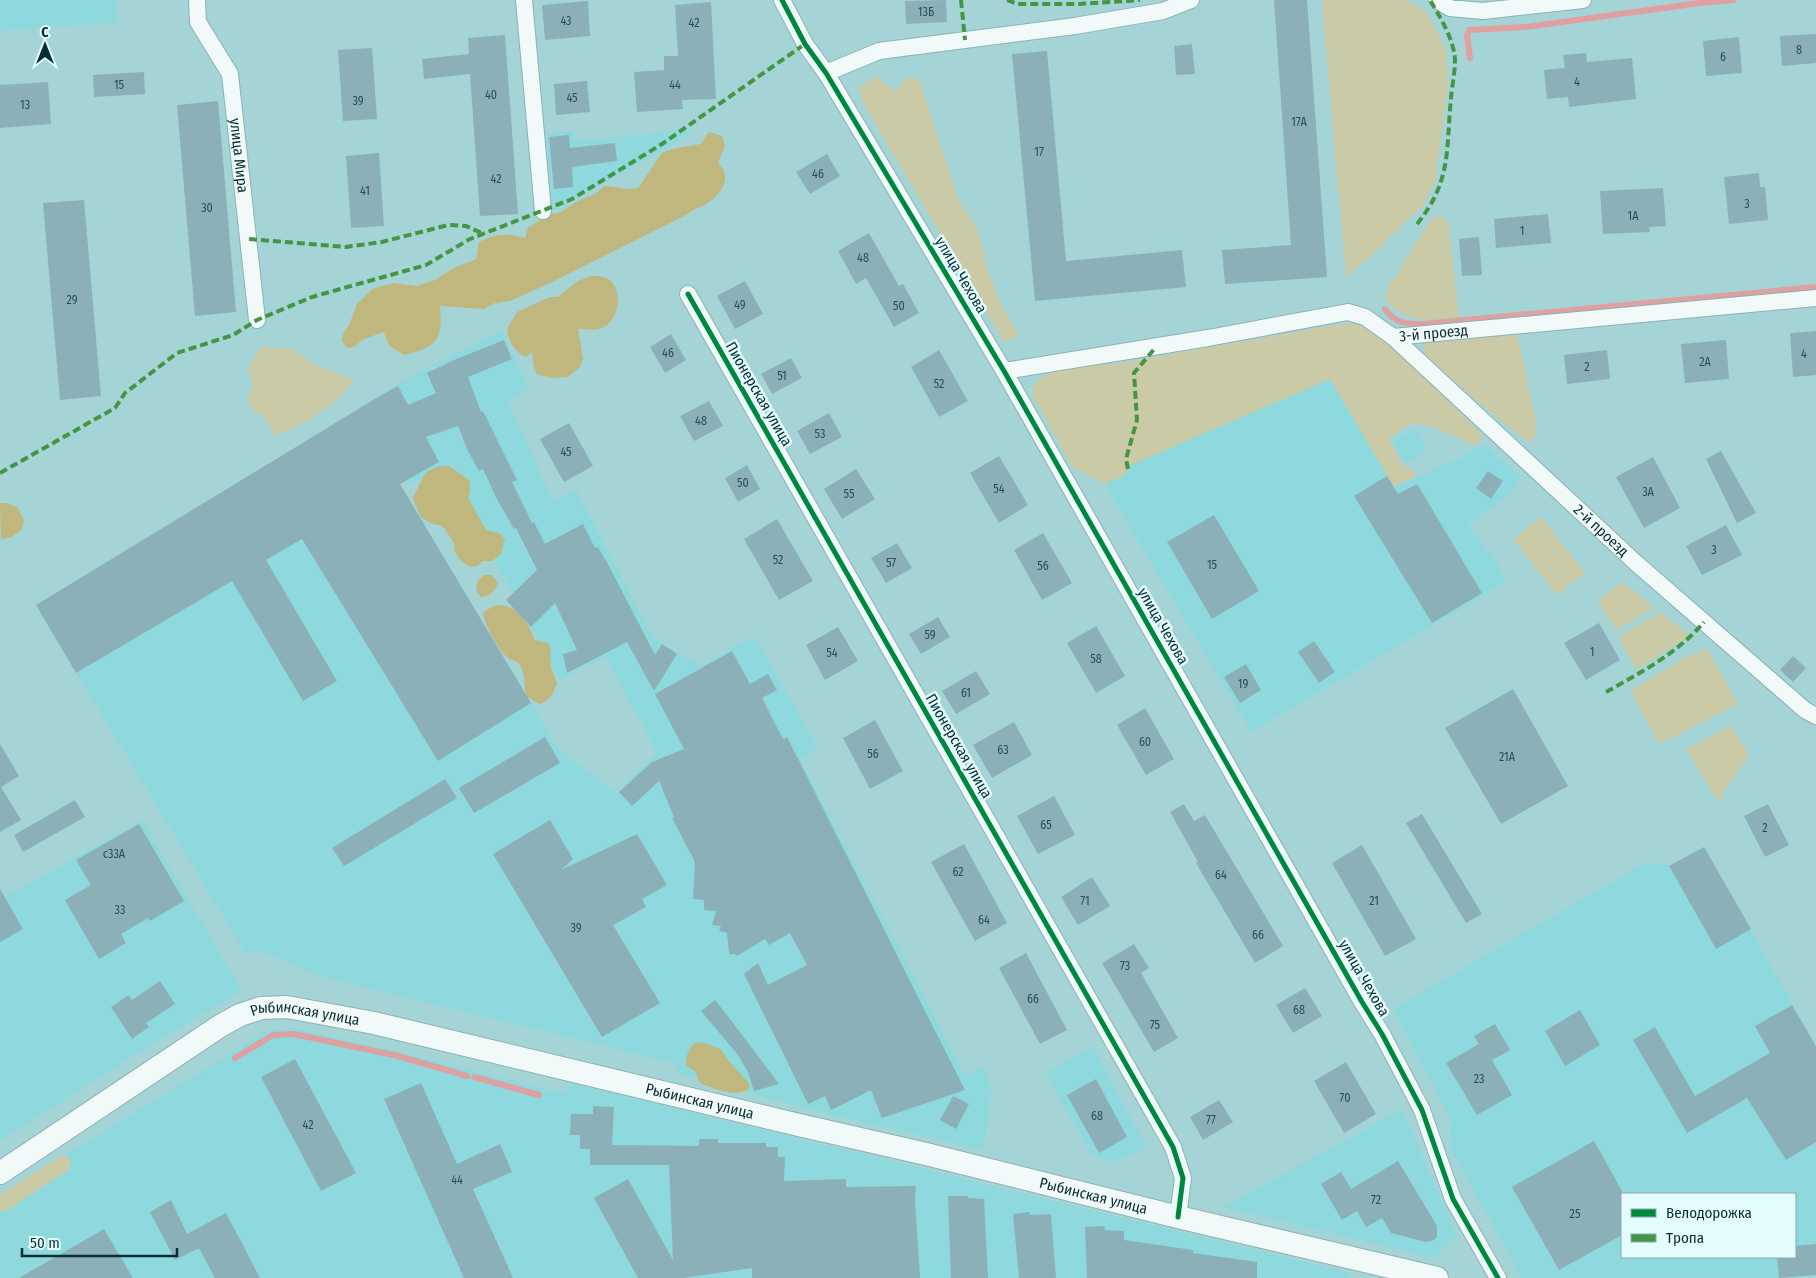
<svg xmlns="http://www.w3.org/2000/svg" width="1816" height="1278" font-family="'Fira Sans Condensed',sans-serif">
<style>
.built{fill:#8dd9de;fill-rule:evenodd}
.green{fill:#cacaa7}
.forest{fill:#bfb77d}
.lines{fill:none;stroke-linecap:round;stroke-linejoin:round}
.stream{stroke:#dea0a0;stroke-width:6}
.building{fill:#8cb0b7}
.minor-casing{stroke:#8cb2b4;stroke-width:18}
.secondary-casing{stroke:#8cb2b4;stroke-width:24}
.minor{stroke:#f2f9f9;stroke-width:16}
.secondary{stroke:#f2f9f9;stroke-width:22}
.quiet{stroke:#449642;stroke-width:4;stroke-dasharray:8 4;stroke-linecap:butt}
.cycleway-casing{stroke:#e4fcfe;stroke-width:8}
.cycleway{stroke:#00873e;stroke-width:5}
.labels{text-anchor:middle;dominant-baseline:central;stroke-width:5;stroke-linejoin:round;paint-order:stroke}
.number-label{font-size:12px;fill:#284e52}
.street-label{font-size:15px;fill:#072e31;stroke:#e4fcfe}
</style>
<rect width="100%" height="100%" fill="#a5d4d7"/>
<path class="built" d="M0,0H115L116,22L0,31Z
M696,130L553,212L546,133L574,131L575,141Z
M502,330L528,389L508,402L553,501L576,489L652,637L700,666L754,636L818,747L800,759L965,1075L984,1067L992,1089L983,1150L828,1114L676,1073V1064L320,976L260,951L245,953L36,605L356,411L531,703L556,747L616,793L657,753L606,656L560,680L444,467L409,484L360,406L441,360Z
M1330,379L1394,487L1454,461L1484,445L1521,476L1513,491L1468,525L1499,566L1506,582L1251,732L1103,481L1131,465Z
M1416,428L1428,450L1405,463L1392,441Z
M142,820L223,958L241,991L136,1054L0,1141V889L5,897Z
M1704,847L1816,1046V1275L1774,1278H1522L1451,1149L1449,1115L1393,1009L1647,862L1669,866ZM1622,1194H1795V1257H1622Z
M295,1028L401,1052L564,1094L571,1083L1349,1273L1350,1278H0V1196L268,1030Z
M1092,1047L1147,1147L1113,1163L1091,1154L1046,1073Z
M1402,1109L1457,1236L1435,1258L1224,1207Z"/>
<path class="green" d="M1322,0H1404L1425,10L1440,37L1446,53L1448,83L1435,181L1423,206L1406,221L1369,258L1346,277Z
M876,76L896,91L906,78L919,79L959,201L978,230L987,269L1001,304L1018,334L1005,343L863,103L859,87Z
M1442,216L1448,222L1459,318C1432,320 1401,324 1385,297L1389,284L1399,273L1403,263L1433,217Z
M1347,323L1358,325L1370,330L1399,352L1484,437L1475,446C1459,439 1432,423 1416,424C1405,424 1397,433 1389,440L1402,463L1418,475L1394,487L1330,379L1131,465L1124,476L1105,484L1072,467L1032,394L1034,384L1046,374L1095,364H1115Z
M1511,333L1518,338L1537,427L1535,436L1530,443C1493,416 1460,386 1426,356C1423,351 1423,346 1427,342Z
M261,347L291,349L318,366L354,380L338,399L309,420L275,436L264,417L250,407L248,396L253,386L248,369Z
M1541,517L1585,573L1557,595L1513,539Z
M1622,582L1654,608L1617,630L1597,601Z
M1660,612L1690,635L1637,670L1618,637Z
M1707,649L1738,704L1659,744L1630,691L1686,657Z
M1731,726L1749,755L1718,801L1686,749Z
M61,1156H64L70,1159V1169L9,1209L0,1212V1194Z"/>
<path class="forest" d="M709,132L722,136L725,146L718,162C720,165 723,169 724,172C729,185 715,199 705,205C699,208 693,209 688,214L550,283L510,301L495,303L484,309L440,306C443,340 437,347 404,355L389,346L384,332L364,339L354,347L347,348L342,341L343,334L349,325L357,304L372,289L393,283L417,286L435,280L454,268L476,259L479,242C497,233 504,233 525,238L528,228L548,214L559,213L578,201L595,194L605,186L628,189L638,188L662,153L672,149L701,144Z
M591,276C595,276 600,276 603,277C625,283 621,321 602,328C595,331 585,329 578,329L583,359L580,367L568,377L551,378L537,374L534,367L532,352L528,356H522L514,348L507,334L508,327L517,312L550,297H558L578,281Z
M439,466H449L470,481V491L468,498L486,530L499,533L505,539L501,554L492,561H483L477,566L471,567L461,561L454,551L455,545L445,529L440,525L432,524L420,516L413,498L425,473Z
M0,503H7L18,508L24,520L22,529L12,537L1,539Z
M484,575H492L498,583C494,592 491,596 481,597C473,589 476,581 484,575Z
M496,605C519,605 527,620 535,640L547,643L550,645L551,668L557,683C553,694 550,701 539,704L526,696C524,686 526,675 520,665C516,660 512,661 507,657C498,649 484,624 483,612Z
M697,1042L705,1043L722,1050C727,1062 742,1074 750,1085L748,1090C732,1097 715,1089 700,1083L695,1071L686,1066C686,1055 688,1048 697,1042Z"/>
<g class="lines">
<path class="stream" d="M1470,58L1467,35L1469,30L1526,27L1700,3L1733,0
M1385,309C1395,323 1406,324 1423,324L1816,287
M235,1058L273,1035L294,1034L398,1056L467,1076
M474,1077L539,1095"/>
</g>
<path class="building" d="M946,0L947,22L906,24L905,1Z
M1274,0H1307L1327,277L1225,284L1222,250L1291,245Z
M588,1L590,36L545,40L542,5Z
M711,2L716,99L682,100L683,109L637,112L634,72L664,70V56H678L675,5Z
M1816,34V63L1782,66L1780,36Z
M505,35L518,214L480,216L470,74L424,79L422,59L469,54L468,38Z
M1739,37L1742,73L1706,76L1703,41Z
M1192,44L1195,74L1176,75L1174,46Z
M372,48L377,119L343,121L338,50Z
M1047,51L1066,261L1182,250L1186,287L1035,301L1012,54Z
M1586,53L1587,62L1632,58L1636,99L1569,107L1568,97L1547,99L1544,70L1565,68L1563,55Z
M144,72L145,94L94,97L93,75Z
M587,81L590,112L556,115L554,84Z
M48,82L51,124L0,128V85Z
M218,101L236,312L195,316L177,105Z
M569,135L570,148L615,143L617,161L572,167L573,187L554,189L549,137Z
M379,153L384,226L351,228L346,156Z
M827,154L840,176L810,194L796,172Z
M1759,173L1760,187H1765L1768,220L1729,224L1724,177Z
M1663,188L1666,226L1649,227L1650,232L1603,234L1600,191Z
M84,200L101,396L60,400L43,203Z
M1548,214L1551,243L1496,248L1494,219Z
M869,233L899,286L903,284L919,313L894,327L866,278L856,284L838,251Z
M1479,237L1482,275L1462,276L1459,239Z
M745,281L763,314L735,329L717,296Z
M1816,331V375L1793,377L1790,333Z
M671,334L686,360L665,373L650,347Z
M504,340L512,359L468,377L481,412L483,411L517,480L512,482L532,523L534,522L545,544L583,524L595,548L598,547L609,566L655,655L662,644L677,654L654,691L627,642L567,673L563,654L577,650L555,603L531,627L506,600L537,570L516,528L514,529L497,499L483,469L479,471L468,451L458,426L426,437L439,462L400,484L531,703L438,761L302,539L266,560L337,681L303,701L232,581L76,673L36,605L378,397L398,386L408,405L436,393L427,373L454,360Z
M1726,340L1729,379L1685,383L1681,344Z
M939,350L968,401L939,417L911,367Z
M1607,350L1610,379L1567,384L1564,355Z
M791,358L802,378L772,394L761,374Z
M709,401L723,426L694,441L680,416Z
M829,413L842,437L810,454L797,431Z
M569,423L593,466L564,482L540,439Z
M1721,451L1756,513L1737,523L1706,459Z
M999,456L1028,505L999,523L970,473Z
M1653,457L1680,508L1644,528L1616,477Z
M747,465L760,489L738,502L725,478Z
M856,469L875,499L842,519L824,489Z
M1488,471L1503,481L1491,499L1476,488Z
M1387,476L1398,494L1417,484L1482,593L1432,623L1354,496Z
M1214,515L1259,591L1212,619L1167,542Z
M777,519L813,581L779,600L744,539Z
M1726,525L1742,555L1702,575L1686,546Z
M1043,533L1072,583L1042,600L1014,550Z
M897,543L912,568L886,583L871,558Z
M938,617L950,637L921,654L909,634Z
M1599,623L1620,660L1586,680L1564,643Z
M1096,626L1125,676L1096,693L1067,643Z
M838,627L858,661L825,680L806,645Z
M1314,641L1335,672L1319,683L1298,652Z
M732,651L750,684L768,674L777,690L762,698L783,739L787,737L965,1090L882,1118L871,1090L831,1110L825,1096L808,1104L744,974L758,963L768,985L807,965L790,933L769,945L765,939L737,956L735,954H729L727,933L719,931L721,926L712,925L716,911L704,910V900L693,899L695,862L672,818L674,817L659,781L632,806L619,792L652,762L684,749L655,694Z
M1793,656L1806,668L1793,682L1780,670Z
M1246,664L1261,690L1240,703L1224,677Z
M976,671L990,694L956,714L942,691Z
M1513,689L1568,786L1501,824L1445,728Z
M1145,708L1174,759L1146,775L1117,725Z
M875,720L903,771L870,789L843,738Z
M1014,722L1032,755L992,778L973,745Z
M545,737L560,763L474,813L459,788Z
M0,744L19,776L1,787L21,820L0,832Z
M445,779L457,798L344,866L332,848Z
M1054,796L1075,835L1038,854L1017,816Z
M75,800L85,817L23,852L14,835Z
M1184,804L1194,821L1205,815L1283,946L1255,963L1196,863L1198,862L1170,812Z
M1768,804L1789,845L1765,857L1744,816Z
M1422,814L1482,914L1466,923L1406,823Z
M550,820L573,859L561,870L637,834L667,885L642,899L646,907L613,925L660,1003L602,1037L493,854Z
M139,824L184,901L150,921L148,918L121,934L126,943L99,959L65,900L91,885L76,860Z
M964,844L1007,923L975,941L931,862Z
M1362,845L1416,939L1385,956L1332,863Z
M1704,847L1751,929L1716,949L1669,866Z
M1092,877L1110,906L1078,925L1061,897Z
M0,889L23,929L0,942Z
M1134,944L1149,968L1141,973L1178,1038L1154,1052L1102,963Z
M1026,953L1067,1030L1040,1044L999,968Z
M160,981L175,1004L146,1023L149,1027L132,1039L111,1007L129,995L132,1000Z
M1305,988L1322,1016L1293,1033L1276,1005Z
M715,1000L730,1019L779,1084L754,1091L748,1072L738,1055L701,1011Z
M1792,1005L1816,1046V1142L1786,1160L1747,1098L1687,1133L1633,1040L1655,1027L1695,1096L1770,1053L1755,1026Z
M1580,1010L1600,1045L1565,1066L1545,1031Z
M1495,1024L1510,1050L1492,1060L1512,1095L1477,1115L1446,1063L1479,1044L1474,1036Z
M295,1059L356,1173L321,1191L261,1077Z
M1346,1062L1376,1114L1344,1133L1314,1081Z
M1096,1079L1127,1137L1099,1153L1067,1095Z
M421,1083L457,1164L500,1144L512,1172L473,1189L513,1278H464L384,1099Z
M953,1096L969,1104L956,1129L940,1120Z
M1219,1100L1233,1122L1203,1140L1190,1117Z
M593,1106L614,1107L612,1145L699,1146V1139H718V1143H766V1147H778V1157H785L784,1181L846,1179V1187L916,1186L915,1200L920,1278H752V1268L683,1278H638L594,1198L628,1179L673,1260L669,1165H590V1149H580V1135H570L571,1114H593Z
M1594,1141L1622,1191V1235L1559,1270L1512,1187Z
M1398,1161L1437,1226V1237L1432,1241L1426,1242L1391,1233L1382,1218L1366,1227L1357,1211L1342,1220L1321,1184L1341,1172L1351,1189Z
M948,1196H968V1198L984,1199L988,1278H951Z
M171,1200L187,1234L226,1213L260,1278H215L199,1248L175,1260L150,1212Z
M1029,1212L1030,1215L1051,1214L1056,1278H1019L1013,1214Z
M1104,1226L1105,1230L1124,1231V1240L1193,1250V1253L1257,1262V1278H1087L1085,1227Z
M104,1229L133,1278H19Z
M1816,1244V1275L1779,1278L1777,1257H1795V1246Z"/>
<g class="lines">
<defs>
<g id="minor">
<path id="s1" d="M197,0L198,22L230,74L257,320"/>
<path d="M524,0L543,211"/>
<path d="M782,0L805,44L826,73L1004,371L1362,1002L1382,1034L1422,1110L1453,1199L1498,1278"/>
<path d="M1437,0L1450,8L1483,11L1583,0"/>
<path d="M826,73L879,51L1075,26L1163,11L1191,0"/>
<path d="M688,294L1173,1147L1183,1178L1178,1217"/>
<path id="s2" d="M1393,337L1636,563L1805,710L1816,716"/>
<path id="s3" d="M1004,371L1208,338L1348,312L1365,317L1393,337L1816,298"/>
</g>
<g id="secondary">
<path id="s4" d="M0,1173L220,1026L240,1015L261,1008L287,1007L374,1023L799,1125L926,1154L1178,1217L1437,1278"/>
</g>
</defs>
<use href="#minor" class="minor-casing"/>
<use href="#secondary" class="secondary-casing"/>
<use href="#minor" class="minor"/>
<use href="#secondary" class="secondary"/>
<path class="quiet" d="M961,0L965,40
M1007,0L1017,4H1079L1140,0
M1417,224C1452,181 1446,149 1451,98C1452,85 1457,64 1454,52C1450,33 1440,17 1430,0
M249,239L346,247L382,242L448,225L466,226L484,234
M1128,469L1126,459L1137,420L1134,373L1156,347
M0,473L115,408L125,393L177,353L233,335L257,320L312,297L426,265L470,239L572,199L662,144L805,44
M1606,692C1640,673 1678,653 1704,622"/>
<defs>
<path id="cycleway" d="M782,0L805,44L826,73L1004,371L1362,1002L1382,1034L1422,1110L1453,1199L1498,1278
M688,294L1173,1147L1183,1178L1178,1217"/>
</defs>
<use href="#cycleway" class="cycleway-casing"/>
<use href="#cycleway" class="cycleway"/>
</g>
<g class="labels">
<g class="number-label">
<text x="926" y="12">13Б</text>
<text x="566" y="21">43</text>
<text x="694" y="23">42</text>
<text x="1799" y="50">8</text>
<text x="1723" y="57">6</text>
<text x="1577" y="82">4</text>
<text x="119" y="85">15</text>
<text x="675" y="85">44</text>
<text x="491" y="95">40</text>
<text x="572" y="98">45</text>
<text x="358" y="101">39</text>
<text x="25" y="105">13</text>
<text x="1299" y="122">17А</text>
<text x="1039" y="152">17</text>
<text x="818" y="174">46</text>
<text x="496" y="179">42</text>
<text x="365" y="191">41</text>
<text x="1747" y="204">3</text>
<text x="207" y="208">30</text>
<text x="1633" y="216">1А</text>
<text x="1522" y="231">1</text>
<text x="863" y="258">48</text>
<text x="72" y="300">29</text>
<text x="740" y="305">49</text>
<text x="899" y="306">50</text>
<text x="668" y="353">46</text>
<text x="1804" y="354">4</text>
<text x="1705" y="362">2А</text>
<text x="1587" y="367">2</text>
<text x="782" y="376">51</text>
<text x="939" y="384">52</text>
<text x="701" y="421">48</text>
<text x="820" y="434">53</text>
<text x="566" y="452">45</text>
<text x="743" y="483">50</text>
<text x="999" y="489">54</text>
<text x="1648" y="492">3А</text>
<text x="849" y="494">55</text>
<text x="1714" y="550">3</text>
<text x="778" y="560">52</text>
<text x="891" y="563">57</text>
<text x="1212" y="565">15</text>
<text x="1043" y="566">56</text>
<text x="930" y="635">59</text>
<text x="1592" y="652">1</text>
<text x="832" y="653">54</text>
<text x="1096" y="659">58</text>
<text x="1243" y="684">19</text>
<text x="966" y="693">61</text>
<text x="1145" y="742">60</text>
<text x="1003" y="750">63</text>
<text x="873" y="754">56</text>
<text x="1507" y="757">21А</text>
<text x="1046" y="825">65</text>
<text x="1765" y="828">2</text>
<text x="114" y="854">с33А</text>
<text x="958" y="872">62</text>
<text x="1221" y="875">64</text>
<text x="1085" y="901">71</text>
<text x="1374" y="901">21</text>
<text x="120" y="910">33</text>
<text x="984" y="920">64</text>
<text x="576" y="928">39</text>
<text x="1258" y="935">66</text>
<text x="1125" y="966">73</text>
<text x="1033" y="999">66</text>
<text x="1299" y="1010">68</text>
<text x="1155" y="1025">75</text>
<text x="1479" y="1079">23</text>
<text x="1345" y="1098">70</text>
<text x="1097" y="1116">68</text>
<text x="1211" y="1120">77</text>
<text x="308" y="1125">42</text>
<text x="457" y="1180">44</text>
<text x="1376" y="1200">72</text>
<text x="1575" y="1214">25</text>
</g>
<g class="street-label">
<text stroke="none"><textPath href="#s1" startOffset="165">улица Мира</textPath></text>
<text transform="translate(961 275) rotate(59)">улица Чехова</text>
<text stroke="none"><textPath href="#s3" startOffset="442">3-й проезд</textPath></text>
<text transform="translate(759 394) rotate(60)">Пионерская улица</text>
<text stroke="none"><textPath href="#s2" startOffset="284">2-й проезд</textPath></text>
<text transform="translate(1163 626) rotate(60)">улица Чехова</text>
<text transform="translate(959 746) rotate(60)">Пионерская улица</text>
<text transform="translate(1364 978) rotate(60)">улица Чехова</text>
<text stroke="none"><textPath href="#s4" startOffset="354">Рыбинская улица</textPath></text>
<text stroke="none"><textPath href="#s4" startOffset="759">Рыбинская улица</textPath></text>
<text stroke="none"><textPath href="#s4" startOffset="1164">Рыбинская улица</textPath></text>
</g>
</g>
<rect x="1621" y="1193" width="175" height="65" fill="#e4fcfe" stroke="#8caaac"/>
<rect x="1631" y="1209" width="25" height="8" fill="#00873e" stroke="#8caaac"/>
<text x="1666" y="1218" font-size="15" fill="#072e31">Велодорожка</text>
<rect x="1631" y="1234" width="25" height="8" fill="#449642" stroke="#8caaac"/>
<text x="1666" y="1243" font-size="15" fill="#072e31">Тропа</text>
<g transform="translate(45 45)" stroke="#e4fcfe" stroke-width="4" paint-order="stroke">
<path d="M0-4L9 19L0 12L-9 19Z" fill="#072e31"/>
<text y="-8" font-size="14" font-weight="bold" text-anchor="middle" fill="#072e31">С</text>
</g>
<path d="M22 1248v8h155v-8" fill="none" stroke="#072e31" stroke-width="2.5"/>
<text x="30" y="1248" font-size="15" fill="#072e31" stroke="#e4fcfe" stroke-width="4" paint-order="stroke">50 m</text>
</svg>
